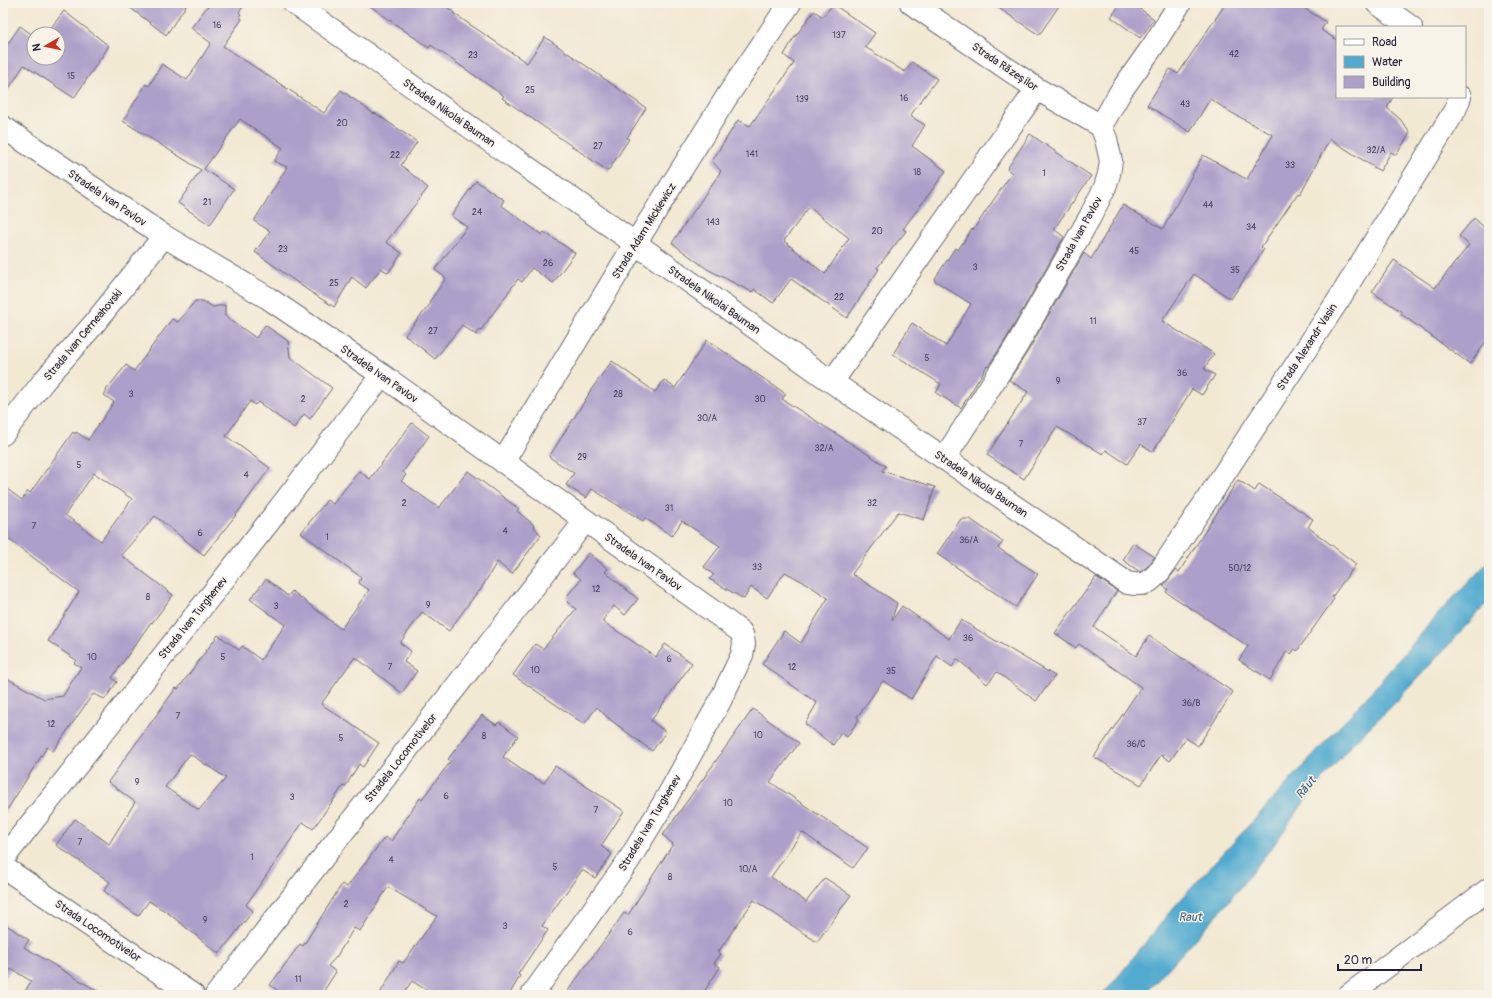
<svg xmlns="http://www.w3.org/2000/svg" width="1492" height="998" font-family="Pangolin,sans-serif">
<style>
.water{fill:#51abcf;stroke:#3a6685}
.building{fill:#ac9fc9;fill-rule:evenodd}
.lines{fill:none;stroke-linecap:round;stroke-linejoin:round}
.minor-casing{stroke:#6b6870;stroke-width:24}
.major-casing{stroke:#6b6870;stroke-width:24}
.minor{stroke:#fff;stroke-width:22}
.major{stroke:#fff;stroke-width:22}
.labels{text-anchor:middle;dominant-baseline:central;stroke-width:3;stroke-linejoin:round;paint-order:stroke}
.number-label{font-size:9px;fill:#44415e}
.street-label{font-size:11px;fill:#22223b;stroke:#f7f3e8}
.water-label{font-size:12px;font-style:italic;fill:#355976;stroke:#f7f3e8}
</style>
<rect width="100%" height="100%" fill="#f7f3e8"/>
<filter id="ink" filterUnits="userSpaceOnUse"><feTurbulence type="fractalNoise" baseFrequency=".025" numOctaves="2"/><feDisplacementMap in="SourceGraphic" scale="8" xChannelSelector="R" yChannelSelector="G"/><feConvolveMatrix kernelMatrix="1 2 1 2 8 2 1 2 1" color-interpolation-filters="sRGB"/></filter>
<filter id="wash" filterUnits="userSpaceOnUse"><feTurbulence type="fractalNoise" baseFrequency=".012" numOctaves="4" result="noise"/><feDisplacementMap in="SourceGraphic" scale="16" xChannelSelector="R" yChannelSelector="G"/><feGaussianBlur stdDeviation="0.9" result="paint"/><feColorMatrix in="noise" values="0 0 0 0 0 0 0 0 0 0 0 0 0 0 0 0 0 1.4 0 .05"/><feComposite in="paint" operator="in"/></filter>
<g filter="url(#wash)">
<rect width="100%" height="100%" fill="#f2e9d3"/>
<path class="water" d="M1489,561V601L1393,705L1351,745L1304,802L1276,842L1225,906L1144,995H1101L1112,984L1174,907L1365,699L1438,614Z"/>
<g id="blocks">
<path class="building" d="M124,3H188L166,35Z
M210,3H246L239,12L241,14L239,16L242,19L223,46L324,113L341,90L374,114L375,113L417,142L401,165L428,188L386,242L402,253L388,273L381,268L366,288L352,277L334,307L306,289L255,252L270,231L254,221L287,167L274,161L283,148L240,119L204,169L234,189L210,225L178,203L201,170L123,121L146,84L149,86L162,64L187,80L211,43L191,28Z
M366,3H442L454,12L453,13L527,63L545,37L646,108L627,138L629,139L608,171L502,98L504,96L431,45L429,48Z
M991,3H1061L1039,35Z
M1121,3H1132L1154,19L1140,38L1111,17Z
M1226,3H1296L1326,22L1321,30L1337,40V97H1393L1387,108L1400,119L1410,133L1396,155L1391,152L1380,171L1330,139L1300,194L1298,193L1261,247L1264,249L1231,299L1194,274L1162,321L1214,354L1204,369L1215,375L1202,395L1192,389L1153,452L1141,444L1127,464L1106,450L1103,454L1057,427L1024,479L987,455L1028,392L1009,380L1028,351L1084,253L1091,259L1123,205L1163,229L1203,155L1248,180V177L1273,135L1232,113L1210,99L1190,132L1147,105L1170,69L1178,74Z
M833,4L875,33L865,47L905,72L912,62L937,79L910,116L925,125L912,146L946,171L903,229L906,231L877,268L879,269L847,318L791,279L773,303L754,289L752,292L707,269L672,243L721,171L712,161L738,120L750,126L794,63L784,55L792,41L814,11L823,17ZM809,207L849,238L825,274L784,241Z
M64,11L109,46L74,98L24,65L3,98V51L20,26L34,36V58H58V34H46Z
M1030,134L1091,176L1054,229L1064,237L1006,339L988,367L987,366L961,408L936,393L941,384L893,354L912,323L946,346L971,304L934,280L955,248L958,250L972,229L973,230L1012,173L1007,169Z
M476,181L504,200L501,205L542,235L544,232L575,253L553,283L532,268L522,282L518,279L481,330L480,329L476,335L462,325L435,359L405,335L431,303L429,302L446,278L435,270L467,227L451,216Z
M1474,218L1484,227L1489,221V338L1470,364L1401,314L1402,312L1372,292L1394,260L1435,288L1469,245L1459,236Z
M195,301H203L213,307L225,305V316L256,338L265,325L288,341L290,357L332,388L310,419L304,414L294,428L258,402L255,405L250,401L226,436L270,468L236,515L204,555L155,516L121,555L173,595L152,623L151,622L112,678L117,682L105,699L93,694L53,751L47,747L3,816V676L44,699L63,696L81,667L74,663L76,660L48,641L79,592L3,535V486L22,500L28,491L30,493L73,432L75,434L76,432L88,440L114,402L104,395L107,391L106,390L126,365L134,371L172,319L178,322ZM94,473L132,499L101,541L65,515Z
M707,340L786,394L782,399L886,466L882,471L935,487L924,520L898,512L852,574L897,603L892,619H893L902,606L949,639L961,620L1055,676L1036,701L997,672L987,684L957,659L952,667L937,656L911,699L883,681L857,717L859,719L847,737L841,733L833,745L805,724L817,703L762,664L784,631L801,643L828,598L807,584L785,572L767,598L751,587L744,599L709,579L714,575L704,567L720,546L682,521L672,536L645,518L643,521L592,489L586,498L566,485L574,473L549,457L589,394H588L612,361L655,392L664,380L675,388Z
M412,423L429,436L403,472L406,475L401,481L439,508L468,471L519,509L517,511L534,525L533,526L541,535L512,574L497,562L479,592L478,591L449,631L422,612L400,643L411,651L404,662L417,671L402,693L355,657L321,704L379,743L363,767L359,764L345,787L343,786L313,829L303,822L246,905L253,911L219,954L168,913L149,901L138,916L124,906L104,891L110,882L56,845L75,819L109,844L135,802L108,782L176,688L178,689L218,635L239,650L242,646L261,660L285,625L250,599L266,579L288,596L292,591L341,629L369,590L359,583L361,577L301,533L327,500L333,504L359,471L370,479ZM190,754L226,778L199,810L165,787Z
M1238,480L1255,491L1259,484L1313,519L1308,527L1356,564L1332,597L1334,599L1297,651L1295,649L1291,654L1287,651L1270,680L1239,660L1248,646L1166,592L1168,589L1163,586L1176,570L1179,572Z
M961,519H970L1003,542L998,548L1038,574L1016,607L937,554Z
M1133,543L1155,557L1147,567L1140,572L1123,560Z
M589,553L608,569L605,572L638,599L625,615L614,606L602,621L656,657L665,644L692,663L651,721L666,732L652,751L608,718L597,707L584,724L513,675L535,644L543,649L576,609L567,602L569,600L566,597L581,579L573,573Z
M1096,577L1117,591L1094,627L1136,656L1149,636L1233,692L1198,746L1186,738L1170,761L1161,755L1141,785L1094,757L1141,687L1079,644L1076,648L1055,633Z
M753,709L799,743L770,782L868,848L853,868L802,832L771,877L806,902L825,878L851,895L817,942L754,900L718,952L721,954L714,963L720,967L702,995H565L624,913L628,915L673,844L663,835Z
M482,715L496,725L499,722L518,736L503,757L526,773L544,783L555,766L624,811L601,846L612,854L595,878L582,870L542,926L548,930L518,974L520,976L509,995H434L412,981L402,995H379L399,961L403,963L437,916L388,887L360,931L354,928L337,956L328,966L336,972L321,995H284L270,985L300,944L303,946L342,884L347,887L385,837L391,841L420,798L422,799L451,761L448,759Z
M3,923L29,940L24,947L104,995H23L31,981L11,969L3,981Z"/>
</g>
</g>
<g filter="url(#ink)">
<use href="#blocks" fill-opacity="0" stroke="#6b6870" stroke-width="1"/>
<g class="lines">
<defs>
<path id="minor" d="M294,3L832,382L1127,583C1145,586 1148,584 1160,571L1341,296L1455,110L1460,97
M911,3L1037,89L1101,126
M1377,3L1411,27
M3,127L164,236L268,298L382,375L725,620L741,632L743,637L744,644L742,655L719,703L665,801L629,860L532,995
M832,382L1037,89
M3,434L43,382L93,325L164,236
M944,459L1017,345L1090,217L1105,187L1109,174L1111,161L1106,139L1101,126L1121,91L1153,46L1180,3
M503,462L635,244L726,98L790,3
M3,859L268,523L382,375
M216,995L585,521
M1349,995L1489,889"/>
<path id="major" d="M3,867L193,995"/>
</defs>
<use href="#minor" class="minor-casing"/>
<use href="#major" class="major-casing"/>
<use href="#minor" class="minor"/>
<use href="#major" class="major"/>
</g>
</g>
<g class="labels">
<g class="number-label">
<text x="217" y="25">16</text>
<text x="839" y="35">137</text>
<text x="1234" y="54">42</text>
<text x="473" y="55">23</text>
<text x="71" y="76">15</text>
<text x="530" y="90">25</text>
<text x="904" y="98">16</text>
<text x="802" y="99">139</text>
<text x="1185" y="104">43</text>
<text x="342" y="123">20</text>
<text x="598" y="146">27</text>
<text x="1376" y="150">32/A</text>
<text x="752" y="154">141</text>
<text x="395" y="155">22</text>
<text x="1290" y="165">33</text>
<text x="917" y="172">18</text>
<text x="1044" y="173">1</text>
<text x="207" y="202">21</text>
<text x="1208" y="205">44</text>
<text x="477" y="212">24</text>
<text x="713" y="222">143</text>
<text x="1251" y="227">34</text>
<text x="877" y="231">20</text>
<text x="283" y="249">23</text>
<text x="1134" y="251">45</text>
<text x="548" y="263">26</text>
<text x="975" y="267">3</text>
<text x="1235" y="270">35</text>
<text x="334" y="283">25</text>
<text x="839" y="297">22</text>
<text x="1093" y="321">11</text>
<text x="433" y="331">27</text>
<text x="927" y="358">5</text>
<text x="1182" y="373">36</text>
<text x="1058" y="381">9</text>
<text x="131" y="394">3</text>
<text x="618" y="394">28</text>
<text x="303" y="399">2</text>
<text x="760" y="399">30</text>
<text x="707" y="418">30/A</text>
<text x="1142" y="422">37</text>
<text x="1021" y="444">7</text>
<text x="824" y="448">32/A</text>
<text x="582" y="457">29</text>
<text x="79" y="465">5</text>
<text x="246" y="475">4</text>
<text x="404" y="503">2</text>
<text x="872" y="503">32</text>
<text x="669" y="508">31</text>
<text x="34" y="526">7</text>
<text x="505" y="531">4</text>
<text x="200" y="533">6</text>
<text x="327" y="537">1</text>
<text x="969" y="540">36/A</text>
<text x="757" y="567">33</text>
<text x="1240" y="568">50/12</text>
<text x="596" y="589">12</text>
<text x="148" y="597">8</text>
<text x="428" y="605">9</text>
<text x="276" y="606">3</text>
<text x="968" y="638">36</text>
<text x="92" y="657">10</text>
<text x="223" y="657">5</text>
<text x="669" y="659">6</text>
<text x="390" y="667">7</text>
<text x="792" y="667">12</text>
<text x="535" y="670">10</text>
<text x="891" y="671">35</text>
<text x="1191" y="703">36/B</text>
<text x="178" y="716">7</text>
<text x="51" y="724">12</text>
<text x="758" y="735">10</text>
<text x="484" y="736">8</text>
<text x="341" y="738">5</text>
<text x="1136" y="744">36/C</text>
<text x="137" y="782">9</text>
<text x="446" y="796">6</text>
<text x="292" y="797">3</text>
<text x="728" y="803">10</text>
<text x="596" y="810">7</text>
<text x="80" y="842">7</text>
<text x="252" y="857">1</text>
<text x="391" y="860">4</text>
<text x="555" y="867">5</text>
<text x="748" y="869">10/A</text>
<text x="670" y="877">8</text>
<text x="346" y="904">2</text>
<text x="205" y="920">9</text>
<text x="505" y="926">3</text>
<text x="630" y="932">6</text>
<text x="298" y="979">11</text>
</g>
<g class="street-label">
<text transform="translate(1005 67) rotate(34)">Strada Răzeșilor</text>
<text transform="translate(449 113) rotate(35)">Stradela Nikolai Bauman</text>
<text transform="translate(107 198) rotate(34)">Stradela Ivan Pavlov</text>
<text transform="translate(644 231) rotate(-58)">Strada Adam Mickiewicz</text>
<text transform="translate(1079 234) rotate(-61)">Strada Ivan Pavlov</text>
<text transform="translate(714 300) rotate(35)">Stradela Nikolai Bauman</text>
<text transform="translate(83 335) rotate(-50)">Strada Ivan Cerneahovski</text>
<text transform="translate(1307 347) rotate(-57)">Strada Alexandr Vasin</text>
<text transform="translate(379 374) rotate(35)">Stradela Ivan Pavlov</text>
<text transform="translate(981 484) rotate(34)">Stradela Nikolai Bauman</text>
<text transform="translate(643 562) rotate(35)">Stradela Ivan Pavlov</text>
<text transform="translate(193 618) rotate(-51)">Strada Ivan Turghenev</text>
<text transform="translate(401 758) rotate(-52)">Stradela Locomotivelor</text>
<text transform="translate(650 823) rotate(-59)">Stradela Ivan Turghenev</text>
<text transform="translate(98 931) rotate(34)">Strada Locomotivelor</text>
</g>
<g class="water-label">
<text transform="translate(1306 788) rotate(-51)">Răut</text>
<text x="1190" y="917">Raut</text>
</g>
</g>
<rect width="1492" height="998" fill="none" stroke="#f7f3e8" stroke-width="16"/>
<rect x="1336" y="26" width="130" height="72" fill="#f7f3e8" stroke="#a29fa3"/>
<rect x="1344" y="39" width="20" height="6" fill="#ffffff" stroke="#a29fa3"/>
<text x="1372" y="46" font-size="12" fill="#22223b">Road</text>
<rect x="1344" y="56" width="20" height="12" fill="#51abcf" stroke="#a29fa3"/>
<text x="1372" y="66" font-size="12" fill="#22223b">Water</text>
<rect x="1344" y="76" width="20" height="12" fill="#ac9fc9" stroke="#a29fa3"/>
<text x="1372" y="86" font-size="12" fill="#22223b">Building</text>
<g transform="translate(46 46) rotate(261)"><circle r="19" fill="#f7f3e8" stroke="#a29fa3"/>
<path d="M0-3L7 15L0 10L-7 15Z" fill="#c8321e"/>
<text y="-6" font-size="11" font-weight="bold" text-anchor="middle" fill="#22223b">N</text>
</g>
<path d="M1338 964v6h83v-6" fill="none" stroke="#22223b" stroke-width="2"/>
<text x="1344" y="964" font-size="12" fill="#22223b" stroke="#f7f3e8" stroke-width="3" paint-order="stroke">20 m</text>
</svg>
